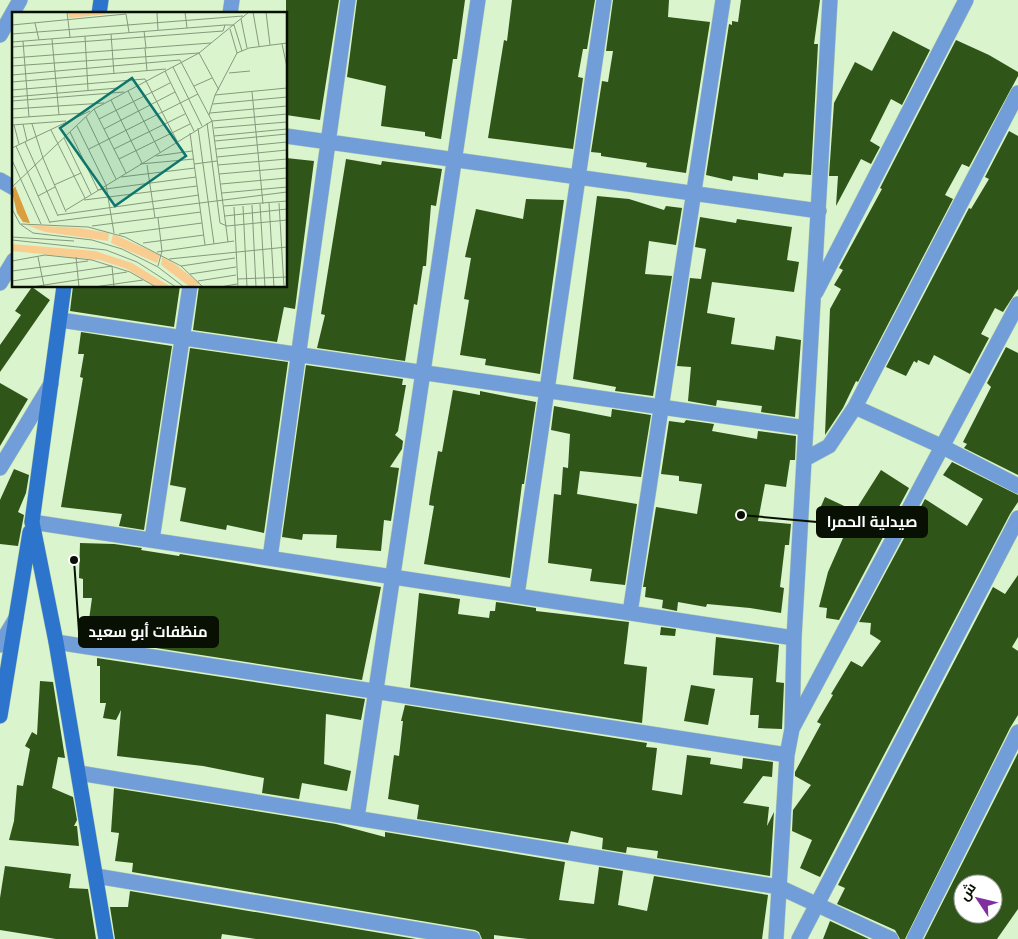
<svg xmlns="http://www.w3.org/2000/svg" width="1018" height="939" font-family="'PT Sans',Cairo,sans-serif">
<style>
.building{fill:#305518;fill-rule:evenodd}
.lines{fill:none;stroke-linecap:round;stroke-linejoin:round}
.street-casing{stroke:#b8d0ad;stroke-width:16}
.secondary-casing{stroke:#b8d0ad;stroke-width:16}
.street{stroke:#719ed9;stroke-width:15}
.secondary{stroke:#2d75cc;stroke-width:15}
.inset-road{fill:none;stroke:#86997d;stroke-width:1}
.view{fill:#0f766e;fill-opacity:0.15;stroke:#0f766e;stroke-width:2.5}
.inset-edge{fill:none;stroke:#081004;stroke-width:2.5}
.leader{fill:none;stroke:#081004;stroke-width:2}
.callout-dot{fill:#081004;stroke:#fff;stroke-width:2}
.callout{fill:#081004;stroke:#081004;stroke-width:2}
.callout-label{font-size:15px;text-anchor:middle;font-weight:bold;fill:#fff}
</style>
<rect width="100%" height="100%" fill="#daf4cd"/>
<path class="building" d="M286,0H339L320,120L286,115Z
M357,0H465L457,59H453L441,139L425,136V132L381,126L386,86L347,77Z
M512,0H595L587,49H583L578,77L583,78L573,149L488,138L504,40L507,41Z
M613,0H669L668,17L710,22L686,173L646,167L647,163L601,156V153L591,152L602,81L608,82L613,51H606Z
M741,0H820L814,44H818L811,175L784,173L783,177L758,173V180L733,176L732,181L706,175L729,24L732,25V21L738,22Z
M893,31L930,50L902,105L891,99L870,141L880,147L871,164L861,159L836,206L838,176H829L834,103L855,62L872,71Z
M956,40L989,55L1018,72V76L969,167L962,164L945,195L953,199L858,382L856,381L843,408L825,435L830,309L841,289L834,285L843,270L839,268L882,189L880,188Z
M1009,131L1018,136V289L1003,312L995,308L981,334L989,338L970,374L934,355L929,365L918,360L917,363L914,361L906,376L886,367L969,208L971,209L989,179L985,177Z
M286,158L314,161L295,309L284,307L277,342L193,330L199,286H286Z
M346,159L381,165L382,161L442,169L436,206L431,205L426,266H423L417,305L414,304L405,361L317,348L325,315L321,314Z
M597,196L629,199L664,210L666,206L682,208L676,245L649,241L645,274L672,276L653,396L615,391L616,387L573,379Z
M526,199L564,200L540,374L485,365L486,359L460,355L469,300L464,299L471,258L465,257L476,209L523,219Z
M700,217L736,223L737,219L792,227L787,260L799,262L794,292L712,282L707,313L735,318L731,344L774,350L776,336L801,340L795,417L761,412L762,406L717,400L716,406L688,401L691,367L677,366L690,278L701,279L706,249L695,247Z
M73,286H180L174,327L70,311Z
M32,287L50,300L0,372V345L21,315L15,311Z
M81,332L172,346L144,530L119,526L122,514L61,507L83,378L80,377L84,354H78Z
M1006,347L1018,353V475L964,448L967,444L963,442L991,387L987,383Z
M190,348L288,362L264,533L227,525L226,530L180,521L186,488L170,485Z
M306,365L403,379L402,385H406L398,431L395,435L403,441L402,449L390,467L399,468L391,521L384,520L381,551L336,548L337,535L303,534L302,540L282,537Z
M0,383L28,399L0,446Z
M453,390L480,395V391L536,402L524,484H522L510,578L424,564L434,506L429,505L430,497L438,451L442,452Z
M554,406L611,417L612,409L651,415L641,477L580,471L577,494L637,504L625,585L590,581L592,569L548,563L554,494L561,495L563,467L568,468L570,434L551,430Z
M686,420L714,424L712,431L757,439L758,431L796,436L795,460H790L786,487L765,484L758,521L791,524L789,545H785L780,587L784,588L781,613L750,608L707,604L706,607L678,602L677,611L662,608L663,600L645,597L646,587H643L656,507L697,514L702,484L679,481V476L661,474L669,421L684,423Z
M952,462L1018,495V502L1010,514L820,877L800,868L812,840L792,831L793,810L811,785L795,776V772L821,724L817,722L833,695L831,694L851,661L862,667L881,641L870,634L871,623L859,622L925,499L967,526L983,499L943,475Z
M14,469L29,475L26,493L18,512L24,515L18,546L0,544V500Z
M881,470L909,488L839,620L826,618L827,608L819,607L828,572L843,538L832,533L838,520L819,511L825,497L855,511Z
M80,543L114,544L142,548L141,550L179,556L180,554L381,587L362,680L98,639L99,628L88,627L92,598H83V579L79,578Z
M1018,575V637L1012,647L1018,651V715L1010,728L905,939H900L895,930L837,904L845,888L838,885L993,587L1005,594Z
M419,593L460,599L458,614L489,618L490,611H495L496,602L536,608V611L629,622L624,664L647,667L642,723L410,687Z
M661,627L676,629L675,636L660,635Z
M716,637L779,645L776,682L784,683L782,729L758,728L759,715H750L753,678L713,675Z
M97,658L365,699L361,720L326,714L324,764L351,771L347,791L302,783L299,799L262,793L264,778L203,766L117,756L121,710L116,720L103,718L106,703H100V666H97Z
M40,681L53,682L65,758L58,757L52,788L73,797L77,820L74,826H77L79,846L9,840L14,821L17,785L23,786L30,749L25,746L32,732L37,735Z
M691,685L715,689L708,725L684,721Z
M405,705L647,743L646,747L657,748L652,790L682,795L687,755L711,758L710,764L742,769L743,758L773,762L772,777L763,776L743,803L769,807L767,826L774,812L770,876L657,858L658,851L627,847L626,853L602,849L603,838L571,831L568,843L417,819L419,805L388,799L394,755L399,756L403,721H401Z
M1018,753V909L997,939H924ZM963,884H993V914H963Z
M114,788L336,824L385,837V832L565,862L559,900L594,904L599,867L623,871L618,905L647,911L654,876L768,895L762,939H528L494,935V939H482L479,932L475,930L132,872L133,863L115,861L119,833L111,832Z
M5,866L71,874L69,888L88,889L96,939H56L0,930V898Z
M130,891L416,939H256L222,934L221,939H115L110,907H128Z
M830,921L869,939H823Z"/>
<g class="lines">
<defs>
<path id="street" d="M230,14L232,0
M0,35L20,0
M286,136L819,211
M0,180L14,188
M0,283L14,260
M816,292L966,0
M60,320L806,428
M855,407L943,447L1018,486
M805,459L829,446L855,407L1018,93
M0,468L51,384
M32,522L794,638
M152,540L190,286
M270,558L348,0
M517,595L604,0
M630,613L723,0
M56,642L787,755
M0,645L16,618
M793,727L1018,304
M79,773L779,887L891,939
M357,818L478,0
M96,876L473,939
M776,939L787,755L792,729L794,638L830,0
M799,939L1018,518
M914,939L1018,732"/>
<path id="secondary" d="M99,14L101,0
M64,286L32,522L56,642L106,939
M0,716L30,532"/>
</defs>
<use href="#street" class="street-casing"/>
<use href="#secondary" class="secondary-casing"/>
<use href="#street" class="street"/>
<use href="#secondary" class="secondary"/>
</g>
<g transform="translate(12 12)">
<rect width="275" height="275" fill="#daf4cd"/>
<path d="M56,0H115L57,6ZM14,213L67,216L97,221L96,229L33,220ZM101,222L148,243L145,251L99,231ZM0,232L83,239L120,251L159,275H145L115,257L88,248L0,239ZM150,245L163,252L188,272L178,275L149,253Z" fill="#f9cd90"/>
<path d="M3,174L18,211L11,210L5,201L0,180Z" fill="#da9e3f"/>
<path class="inset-road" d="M55,0L58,25M173,0L175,16M241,0L247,34M254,0L258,33M145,1L146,18M229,7L235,36M23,11L27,28M0,13L114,2L117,20M213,13H222L230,39M218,17L225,41M132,19L134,36M0,22L231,4M99,22L102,62M73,24L76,78M40,27L47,103M11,29L17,105M0,30L213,13L211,19M270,32L275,55M0,35L211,19M133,36L135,59M0,46L199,31M0,54L187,41L207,78M161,55L190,114M153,59L182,119M217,61L238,59M0,63L168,48L200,109L216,230M0,70L154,57M182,74L200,66M0,78L133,67L165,129M116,79L148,140M240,80L251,192M203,83L275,76M0,85L106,76M99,88L130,151M0,89L112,80M201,92L275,85M0,97L92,91M82,97L114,161M198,101L275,94M197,103L203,83L225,41L237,36L275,31M74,105L104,167M0,106L72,101M87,107L158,71M195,111L208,211L215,214L275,208M11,112L15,129M20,112L31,146L54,200M0,113L54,109M2,113L7,132M65,114L94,173L102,221M186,116L202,232M202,116L275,110M92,117L163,80M39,118L73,186M58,120L86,178L184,165M178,121L193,233M202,124L275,117M52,126L79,182M203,129L275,122M13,130L46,204M4,134L38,211M0,136L78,99M77,137L186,82M102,137L173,102M204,137L275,130M144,144L180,139M205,145L275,138M107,147L178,112M0,148L29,212M128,152L182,147M182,152L205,149M135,153L143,206M206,153L275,147M207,162L275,156M109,165L183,156M209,172L275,166M42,173L69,161M0,175L82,97L187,41L237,0M210,181L275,175M26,184L43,175M72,188L185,174M257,191L262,275M267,191L272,275M248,192L253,275M240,193L244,275M212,194L275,189M231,194L235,275M222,195L226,275M0,197L8,212L21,221L80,228L110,237L146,255L172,275M54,198L200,109L275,102M46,203L187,183M213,204L275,197M146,206L150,239L146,254M38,210L275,180M9,212L76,215L113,225L169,254L191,275M80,214L189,200M107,222L190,211M0,225L62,229M0,228L94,238L125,250L164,275M131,231L192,223M145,240L222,229M26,245L32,274M64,245L67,275M157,247L275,235M0,249L33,243L80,248L118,260L144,275M169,254L223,246M0,259L76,249M178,262L224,255M225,267L275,265M0,269L100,254L102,275M186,269L224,263M20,275L115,260M82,275L131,268M208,275L225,272"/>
<path class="view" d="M120,66L174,144L103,194L48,116Z"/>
<rect width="275" height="275" class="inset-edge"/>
</g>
<path class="leader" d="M741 515L817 522M74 560L79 632"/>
<g class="callout-dot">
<circle cx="741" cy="515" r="5"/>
<circle cx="74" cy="560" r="5"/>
</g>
<g class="callout">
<rect x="817" y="507" width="110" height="30" rx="5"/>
<rect x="79" y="617" width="139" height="30" rx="5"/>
</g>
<g class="callout-label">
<text x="872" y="527">صيدلية الحمرا</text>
<text x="148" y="637">منظفات أبو سعيد</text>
</g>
<g transform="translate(978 899) rotate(305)"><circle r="24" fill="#ffffff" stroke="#9c9f9b"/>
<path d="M0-4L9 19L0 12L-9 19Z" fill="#802f9f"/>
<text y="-8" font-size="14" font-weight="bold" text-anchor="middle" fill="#081004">ش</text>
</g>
</svg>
